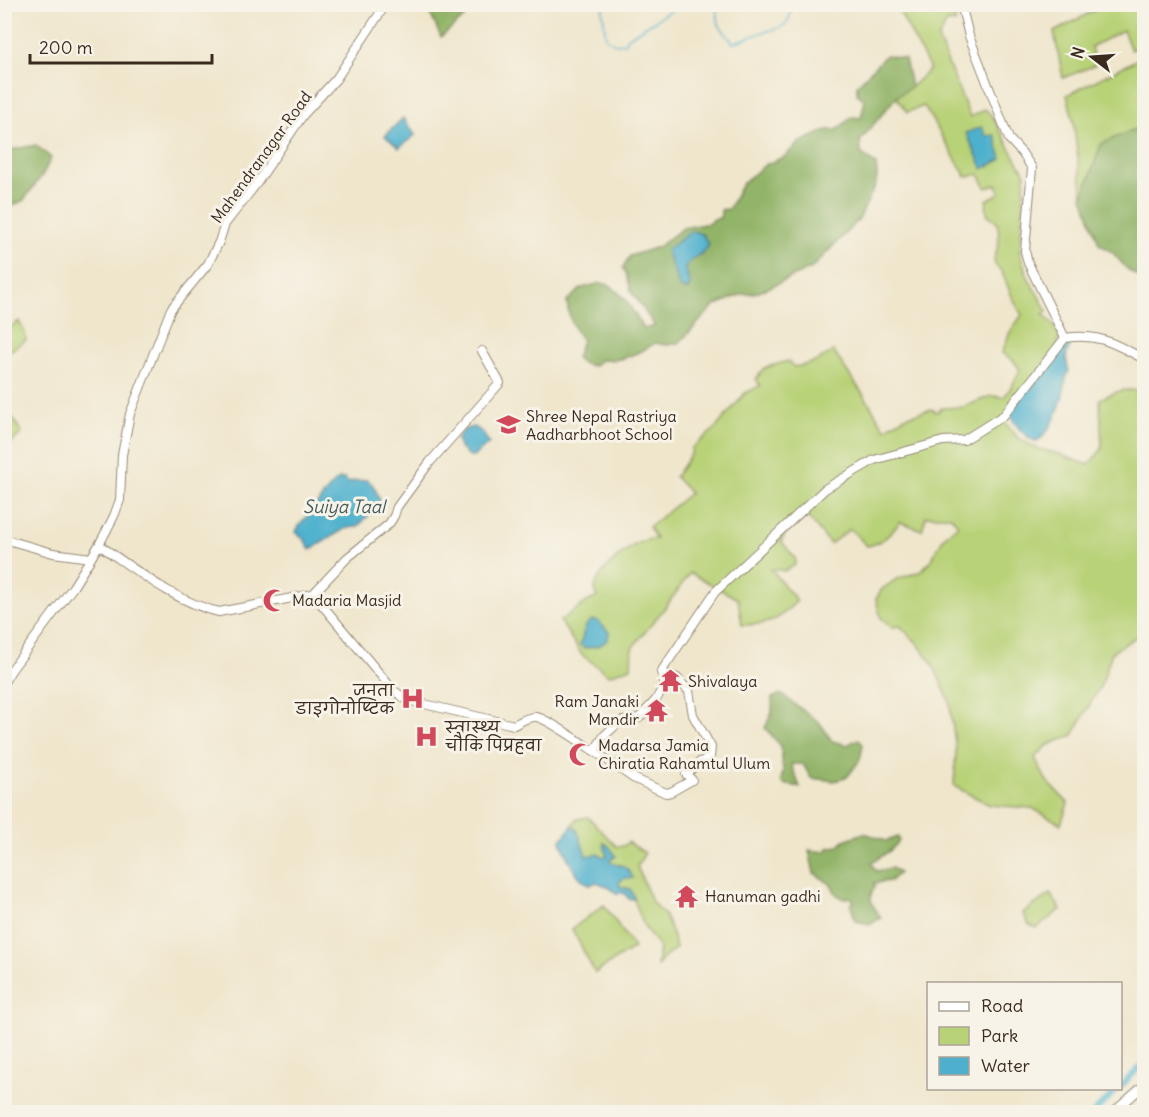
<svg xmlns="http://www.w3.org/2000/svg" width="1149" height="1117" font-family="Delius,'Playpen Sans Deva',sans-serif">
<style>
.green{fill:#b8d277;stroke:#7a7e4a;stroke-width:1.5}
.forest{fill:#92b468;stroke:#666f43;stroke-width:1.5;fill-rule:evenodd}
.water{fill:#4eb0cd;stroke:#446d76;stroke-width:1.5}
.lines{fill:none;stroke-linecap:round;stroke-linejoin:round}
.stream{stroke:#4eb0cd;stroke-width:1.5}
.canal{stroke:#4eb0cd;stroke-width:6}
.minor-casing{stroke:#958875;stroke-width:10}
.minor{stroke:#fff;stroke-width:8}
.labels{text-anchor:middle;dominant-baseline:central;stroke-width:6;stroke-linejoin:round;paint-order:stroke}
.street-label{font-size:16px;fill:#3b2a1e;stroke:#f7f3e8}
.poi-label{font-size:16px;fill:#3b2a1e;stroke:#f7f3e8;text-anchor:start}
.water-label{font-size:18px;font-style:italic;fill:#42595b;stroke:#f7f3e8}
</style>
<rect width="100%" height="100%" fill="#f7f3e8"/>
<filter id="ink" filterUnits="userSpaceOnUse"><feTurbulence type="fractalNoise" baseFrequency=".0167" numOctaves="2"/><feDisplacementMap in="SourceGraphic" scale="12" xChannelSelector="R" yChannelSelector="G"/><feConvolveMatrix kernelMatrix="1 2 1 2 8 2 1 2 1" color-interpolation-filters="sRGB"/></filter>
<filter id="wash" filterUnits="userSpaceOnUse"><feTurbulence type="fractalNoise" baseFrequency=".008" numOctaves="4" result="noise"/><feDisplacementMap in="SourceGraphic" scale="24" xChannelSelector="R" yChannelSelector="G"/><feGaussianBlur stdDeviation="1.35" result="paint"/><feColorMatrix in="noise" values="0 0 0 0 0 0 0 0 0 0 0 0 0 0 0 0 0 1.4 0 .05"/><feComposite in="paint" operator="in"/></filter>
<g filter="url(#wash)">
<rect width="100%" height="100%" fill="#efe6cc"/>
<path class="green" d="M902,5H955V23L947,22L938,39L970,117L985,109L991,115L1025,174L1020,253L1028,277L1047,311L1043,314L1053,324L1059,336L1057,349L1010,408L1005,423L1019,439L1038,449L1056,453L1088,465L1102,449L1100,399C1120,390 1122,388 1144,392V632L1112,652L1102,683L1073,735L1048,745L1035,758L1046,780L1068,803L1061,824L1032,808L990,805L954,786L956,750L949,700L932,663L918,644L900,626L892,627L881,618L876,599L882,589L897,579L919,572L930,562L944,537L958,525L951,516H926L922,530L900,522C891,534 882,543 867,546L850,529L830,544L807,516L786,533L781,541L795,558V565L785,571L771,569L797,601C775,622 773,624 742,625L738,599L690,573L667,605L632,648L631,667L609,675L582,655L560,621L587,602L598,597C597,595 595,590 595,588C597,571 631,544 646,540C649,539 653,539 656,539L649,527L690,493L675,477L691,454L692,448L715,429L745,393L760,386L756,379L764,368L788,361L794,367C812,364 818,362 833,351L867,400L885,429L905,417L931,409L937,412L942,408L963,407L991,396L1004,397L1012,386L1020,370L1014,361L1002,353L1010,332L1022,315L1013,299L1001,270C987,263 999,250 999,240C999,234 999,226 996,221C994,218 990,217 988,215C985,211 987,205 987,200L1000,193L997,184L986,188L979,174L966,177L924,106L907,112L896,97L911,87L930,69L898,9Z
M1100,5H1144V44L1131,50L1123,30L1091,47L1095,65L1063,78L1054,32L1101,7Z
M1144,56V125L1102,144L1083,197L1073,119L1067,95Z
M19,321L25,333L26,340L5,354V331Z
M4,404L22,433L5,448H4Z
M588,817L616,846H624L628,842L645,853L637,866L652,902L665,916L671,931L676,948L665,957L657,966L659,947L644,926L630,889L620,887L619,882L625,878L621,865L612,864L608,861L616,856L604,844L607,856L603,857L586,856L578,832L576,828L572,826L577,819Z
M1050,894L1061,909L1037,928L1029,925L1023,913Z
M604,905L634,948L595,973L572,929Z"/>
<path class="forest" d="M426,5H483L475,8L441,37Z
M886,55L905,59L911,87L896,97L860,141L861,153L876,165L877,175L876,184L859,219L812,268L759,292L740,295L714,306L679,343L666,345L655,343C639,353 621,362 601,360L594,366L584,364L576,358L582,340C572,328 568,316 567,301L582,288L601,283L610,285L625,299L644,329L655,326L631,291L627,275L623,268L630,256L658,247L683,228L710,223L714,219L720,218L721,215V210L725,209L728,210L742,184L765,165L784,157L799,143L827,130H837L852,117L861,118L865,100L857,94V85ZM693,231L704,252L688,262L685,268L690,283L666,250Z
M1144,125V280L1129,271L1112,252L1099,244L1083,197L1101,144Z
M36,145L51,158L43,174L24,200L5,210V151Z
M781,694L820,723L832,741L847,745L859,739L863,745L860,760L847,777L835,781L811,778L803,764H791L800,787L783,784L781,780L783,772L781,746L765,728L772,712V698Z
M864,833L879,838L886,841L898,837L899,841L891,850L871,863L876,871L892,868L899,873L890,881L874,883L875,887C866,899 874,907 881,918L870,924L856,921L851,906L854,900L848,897L844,899L836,894L831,884L814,873L809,850L826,852L828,848L838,846L844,840Z"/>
<path class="water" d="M403,118L415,135L399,148L385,136Z
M982,127L986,136L995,135L1002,159L983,169L966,133Z
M692,231L702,234L709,245C702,256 690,258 685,268L690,283L688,290L680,288L666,250Z
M1073,341C1065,353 1065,358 1069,371C1065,377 1065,383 1064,390C1060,409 1052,429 1037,442C1023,436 1016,426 1009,413L1064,344Z
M475,427L483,433L489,443L473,457H470L460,448L458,440L456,439L465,429Z
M339,479H344L348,483L354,481L367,480L374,486L380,501L376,508L357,527L346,528L310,550L304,539L296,532C299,523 305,520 310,513C320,501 327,488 339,479Z
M593,620L598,621L609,632C609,646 595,647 584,648L580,645C584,635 583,623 593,620Z
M572,826L576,828L578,832L586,856L599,854L603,857L607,856L604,843L608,845L616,856L609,861C620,870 623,859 633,878H625L619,882L620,887L630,889L635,899H629L624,893H616L607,886L596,882L591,885C574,878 568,858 561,842V840Z"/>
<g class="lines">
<path class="stream" d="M602,4L606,38L615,44L624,43L627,38L681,4
M716,4L719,25L733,43C742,40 752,36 761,33C781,27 791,30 791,4"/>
<path class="canal" d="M1120,1087L1144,1063
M1094,1112L1119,1088"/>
</g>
</g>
<g filter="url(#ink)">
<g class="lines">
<defs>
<path id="minor" d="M1065,338C1100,333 1115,344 1144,359
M4,539L53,553L91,558
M99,545C135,569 177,603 219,612L313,594L393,690L407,700L514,725C520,722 528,716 536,717C547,718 583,744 594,751L604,736L619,722L639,718L656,700L664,685V678L661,672
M313,594L347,558L389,524L394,516L397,507L430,462L500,383L482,351
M661,672L715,592L825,489L874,460L943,441L964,440L1004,415L1065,338L1028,263L1025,251L1032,168L1022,153L1009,139L969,36L961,4
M4,682L12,669L73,587L99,545L114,516L120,500L122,455L130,414L171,309L208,264L219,242L225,224L257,183L303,115L336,79L384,7L383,4
M594,751L633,778L666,793L671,792L692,780L686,774L700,762L710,757L711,747L693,715L689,691L677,678L661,672
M1114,1112L1144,1085"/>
</defs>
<use href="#minor" class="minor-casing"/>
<use href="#minor" class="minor"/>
</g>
</g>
<defs>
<symbol id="school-bare" viewBox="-9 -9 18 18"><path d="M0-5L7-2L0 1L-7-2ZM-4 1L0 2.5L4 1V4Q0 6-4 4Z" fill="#d1495b" stroke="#f7f3e8" stroke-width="2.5" paint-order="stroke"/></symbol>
<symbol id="mosque-bare" viewBox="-9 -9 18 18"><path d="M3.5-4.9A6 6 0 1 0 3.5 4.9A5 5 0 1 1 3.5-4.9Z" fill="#d1495b" stroke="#f7f3e8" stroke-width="2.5" paint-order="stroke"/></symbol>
<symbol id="temple-bare" viewBox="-9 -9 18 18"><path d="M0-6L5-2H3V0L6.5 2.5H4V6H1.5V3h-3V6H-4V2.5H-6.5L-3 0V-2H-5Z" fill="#d1495b" stroke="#f7f3e8" stroke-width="2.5" paint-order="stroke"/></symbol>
<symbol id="hospital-bare" viewBox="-9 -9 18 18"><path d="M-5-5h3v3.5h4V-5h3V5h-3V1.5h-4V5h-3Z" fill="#d1495b" stroke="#f7f3e8" stroke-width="2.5" paint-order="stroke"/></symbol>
</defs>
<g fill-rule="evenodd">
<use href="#school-bare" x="492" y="408" width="33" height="33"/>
<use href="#mosque-bare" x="258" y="584" width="33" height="33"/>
<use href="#temple-bare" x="654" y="664" width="33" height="33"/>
<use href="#hospital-bare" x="396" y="682" width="33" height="33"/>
<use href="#temple-bare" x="640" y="694" width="33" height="33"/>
<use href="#hospital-bare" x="410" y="720" width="33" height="33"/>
<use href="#mosque-bare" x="564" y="738" width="33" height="33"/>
<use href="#temple-bare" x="670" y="880" width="33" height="33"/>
</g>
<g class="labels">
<g class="street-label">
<text transform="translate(261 157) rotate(-54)">Mahendranagar Road</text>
</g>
<g class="poi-label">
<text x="526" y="416">Shree Nepal Rastriya<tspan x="526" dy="18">Aadharbhoot School</tspan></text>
<text x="292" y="600">Madaria Masjid</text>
<text x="688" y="681">Shivalaya</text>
<text x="394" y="690" text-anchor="end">जनता<tspan x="394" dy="18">डाइगोनोष्टिक</tspan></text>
<text x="639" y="701" text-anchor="end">Ram Janaki<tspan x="639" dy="18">Mandir</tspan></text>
<text x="445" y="727">स्वास्थ्य<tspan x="445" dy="18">चाैकि पिप्रहवा</tspan></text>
<text x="598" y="745">Madarsa Jamia<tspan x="598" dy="18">Chiratia Rahamtul Ulum</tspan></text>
<text x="705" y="896">Hanuman gadhi</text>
</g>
<g class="water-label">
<text x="344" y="506">Suiya Taal</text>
</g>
</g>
<rect width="1149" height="1117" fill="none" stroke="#f7f3e8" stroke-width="24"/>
<rect x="927" y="982" width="195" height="108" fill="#f7f3e8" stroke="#aca397" stroke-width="1.5"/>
<rect x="939" y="1002" width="30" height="9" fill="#ffffff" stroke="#aca397" stroke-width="1.5"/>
<text x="981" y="1012" font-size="18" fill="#3b2a1e">Road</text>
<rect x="939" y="1027" width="30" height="18" fill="#b8d277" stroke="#aca397" stroke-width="1.5"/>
<text x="981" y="1042" font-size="18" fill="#3b2a1e">Park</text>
<rect x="939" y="1057" width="30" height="18" fill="#4eb0cd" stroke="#aca397" stroke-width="1.5"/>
<text x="981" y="1072" font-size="18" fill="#3b2a1e">Water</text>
<g transform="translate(1092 57) rotate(287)" stroke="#f7f3e8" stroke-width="4.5" paint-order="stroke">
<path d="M0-4.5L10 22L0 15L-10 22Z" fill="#3b2a1e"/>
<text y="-9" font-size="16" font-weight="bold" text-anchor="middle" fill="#3b2a1e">N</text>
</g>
<path d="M30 54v9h182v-9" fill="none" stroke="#3b2a1e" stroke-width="3"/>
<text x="39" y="54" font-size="18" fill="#3b2a1e" stroke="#f7f3e8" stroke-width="4.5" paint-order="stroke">200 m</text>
</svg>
